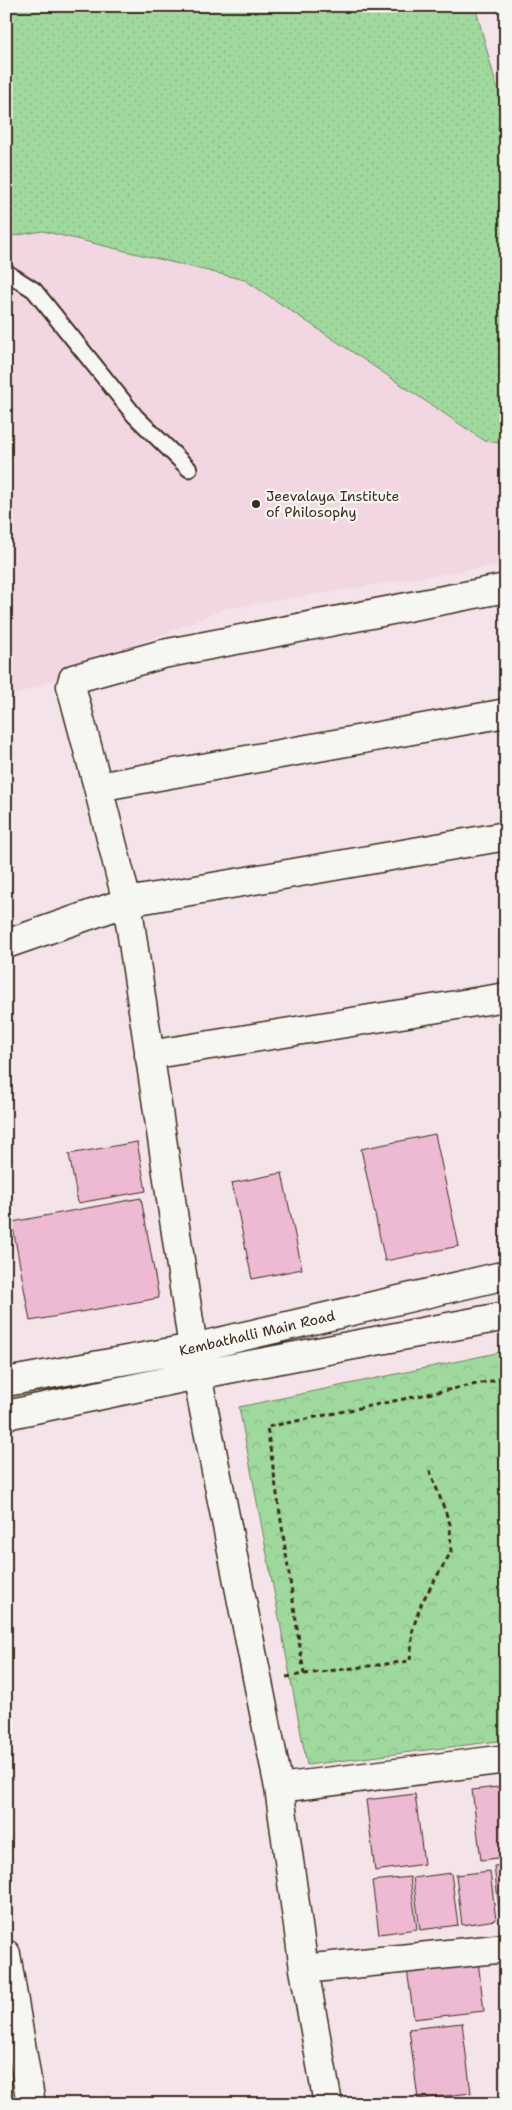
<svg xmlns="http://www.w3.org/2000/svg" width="512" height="2110" font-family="'Shantell Sans',sans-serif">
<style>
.built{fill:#f2d7e2}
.grass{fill:url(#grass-dots);stroke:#6e825e}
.forest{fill:url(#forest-crowns);stroke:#6e825e}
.building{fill:#eeb9d3;stroke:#3b2a1e}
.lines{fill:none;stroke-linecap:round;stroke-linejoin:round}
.service-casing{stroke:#3b2a1e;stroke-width:19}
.minor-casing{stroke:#3b2a1e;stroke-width:31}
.tertiary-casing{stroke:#3b2a1e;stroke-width:31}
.path{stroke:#3b2a1e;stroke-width:3;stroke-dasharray:5 4;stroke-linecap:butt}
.service{stroke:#f6f6f2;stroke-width:15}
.minor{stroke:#f6f6f2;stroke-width:28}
.tertiary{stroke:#f6f6f2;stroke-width:28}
.poi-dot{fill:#3b2a1e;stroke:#f6f6f2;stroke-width:2}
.labels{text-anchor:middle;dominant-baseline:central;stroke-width:4.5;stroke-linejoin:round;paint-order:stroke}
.poi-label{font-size:14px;fill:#3b2a1e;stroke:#f6f6f2;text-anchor:start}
.street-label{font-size:14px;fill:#3b2a1e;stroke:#f6f6f2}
</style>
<defs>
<pattern id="grass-dots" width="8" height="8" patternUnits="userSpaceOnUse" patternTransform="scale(1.25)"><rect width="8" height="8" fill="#a0d99e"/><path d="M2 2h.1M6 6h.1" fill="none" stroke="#8bba88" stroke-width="1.8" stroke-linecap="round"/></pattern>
<pattern id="forest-crowns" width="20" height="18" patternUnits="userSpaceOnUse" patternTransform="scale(1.25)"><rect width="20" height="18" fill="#a0d99e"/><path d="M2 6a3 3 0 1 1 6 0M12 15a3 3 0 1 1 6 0" fill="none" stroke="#8bba88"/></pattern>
</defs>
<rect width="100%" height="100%" fill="#f4e4e9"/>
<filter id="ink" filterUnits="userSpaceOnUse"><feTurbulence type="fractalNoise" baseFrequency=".02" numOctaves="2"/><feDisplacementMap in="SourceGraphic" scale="10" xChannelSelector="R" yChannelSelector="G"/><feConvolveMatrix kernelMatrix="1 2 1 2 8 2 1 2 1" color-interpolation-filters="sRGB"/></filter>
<g filter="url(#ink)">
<path class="built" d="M43,231L245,280L485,441L506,444V564L224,609L6,699V237Z"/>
<path class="grass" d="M6,6H475L506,121V444L485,441L245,280L43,231L6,237Z"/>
<path class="forest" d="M506,1351V1740L307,1765L239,1407Z"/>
<path class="building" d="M435,1134L459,1246L385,1261L361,1149Z
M137,1142L146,1191L78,1203L69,1154Z
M282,1173L302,1269L252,1279L232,1183Z
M141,1198L159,1298L30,1321L12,1222Z
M506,1786V1857L481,1860L472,1790Z
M415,1794L424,1864L375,1871L366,1800Z
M506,1865V1916L500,1917L494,1866Z
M490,1871L496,1920L462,1925L456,1875Z
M451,1873L458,1925L420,1930L413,1878Z
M410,1877L417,1929L379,1934L372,1881Z
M478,1961L484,2011L414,2019L407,1969Z
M462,2023L471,2093L418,2099L409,2029Z"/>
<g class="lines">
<defs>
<path id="service" d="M6,272L34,290L135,416L189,469"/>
<path id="minor" d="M98,787L71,686L73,679L163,654L506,588
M6,944L127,902L506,836
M149,1055L506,997
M279,1788L506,1759
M6,1954L31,2104
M304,1969L506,1948
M328,2104L304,1969L279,1788L197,1375L127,902L98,787L506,713"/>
<path id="tertiary" d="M6,1382L193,1348L506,1275
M6,1415L197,1375L506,1316"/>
</defs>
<use href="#service" class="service-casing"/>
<use href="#minor" class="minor-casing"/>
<use href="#tertiary" class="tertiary-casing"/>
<path class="path" d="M304,1674L410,1661L413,1628L422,1602L451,1552L450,1524L429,1468
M286,1677L304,1674L267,1427L506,1378"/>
<use href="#service" class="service"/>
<use href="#minor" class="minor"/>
<use href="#tertiary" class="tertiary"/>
</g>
</g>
<circle class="poi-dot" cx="256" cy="504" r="5"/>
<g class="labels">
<g class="poi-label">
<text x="266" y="496">Jeevalaya Institute<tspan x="266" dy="16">of Philosophy</tspan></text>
</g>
<g class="street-label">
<text transform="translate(257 1333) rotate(-13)">Kembathalli Main Road</text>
</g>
</g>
<rect width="512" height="2110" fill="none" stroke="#f6f6f2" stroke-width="25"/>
<rect x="12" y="12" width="487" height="2085" fill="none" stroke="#3b2a1e" stroke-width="2" filter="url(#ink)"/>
</svg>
